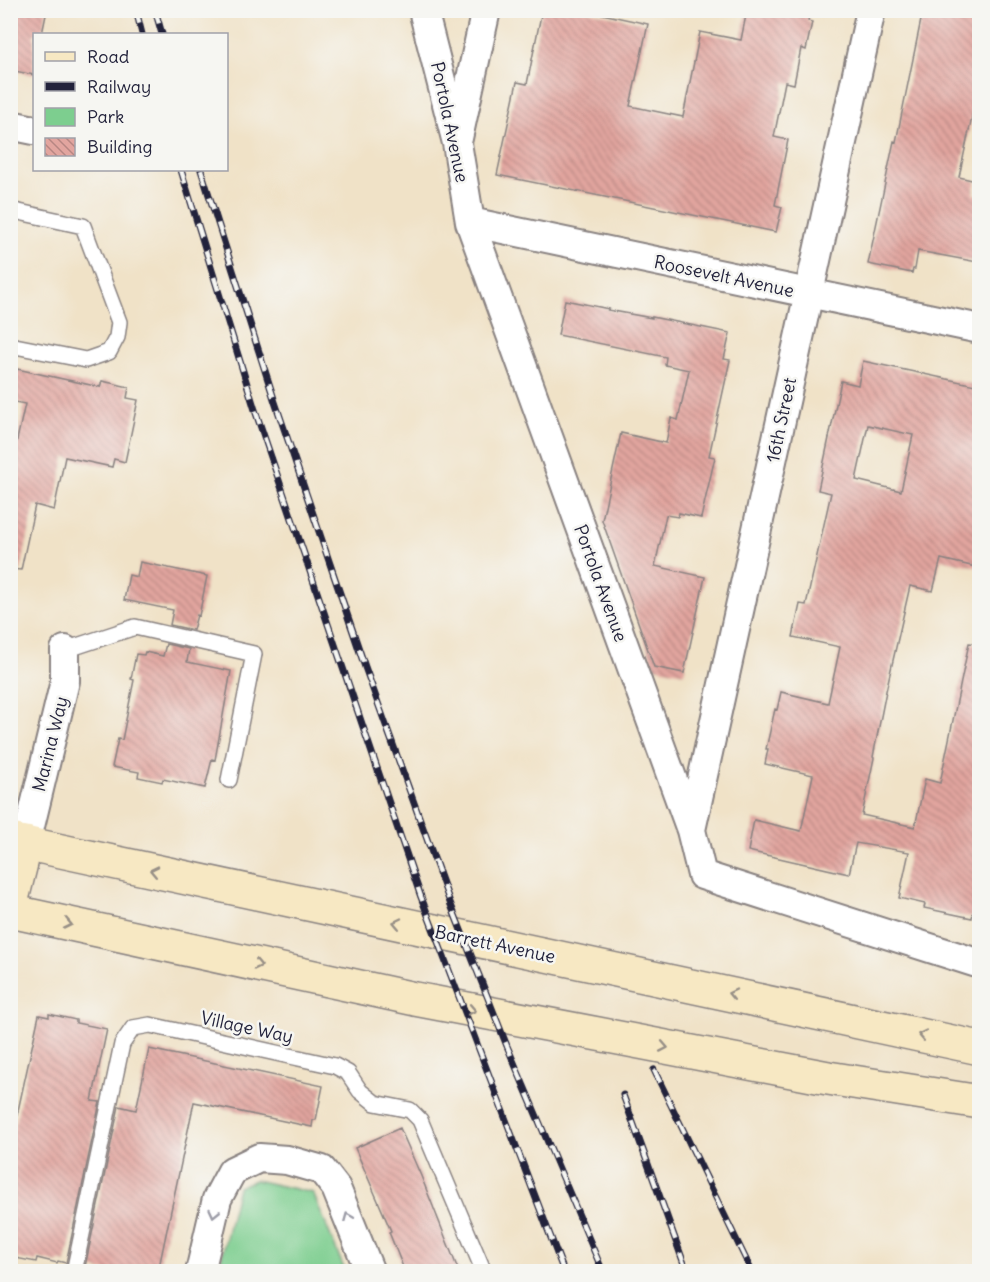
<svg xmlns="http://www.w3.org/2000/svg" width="990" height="1282" font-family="Delius,sans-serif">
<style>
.green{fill:#7dce8f;stroke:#507865;stroke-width:1.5}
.building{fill:url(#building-back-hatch);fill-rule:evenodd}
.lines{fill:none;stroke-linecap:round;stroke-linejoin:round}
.lane-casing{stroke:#898281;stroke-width:18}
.street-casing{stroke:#898281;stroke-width:32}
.secondary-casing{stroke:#898281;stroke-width:36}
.lane{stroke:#fff;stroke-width:15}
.street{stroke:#fff;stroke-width:28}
.secondary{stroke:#f7e8c3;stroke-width:33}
.rail-casing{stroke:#22223b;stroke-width:7}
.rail{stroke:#f6f6f2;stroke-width:4.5;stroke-dasharray:14;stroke-linecap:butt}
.oneway{stroke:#978f86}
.oneway2{stroke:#9c9ca7}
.labels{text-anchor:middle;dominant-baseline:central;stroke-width:5;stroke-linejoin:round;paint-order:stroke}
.street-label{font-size:18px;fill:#22223b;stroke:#f6f6f2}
</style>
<defs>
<pattern id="building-back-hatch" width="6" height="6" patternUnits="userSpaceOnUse" patternTransform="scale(1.5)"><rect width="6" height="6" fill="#e2a59f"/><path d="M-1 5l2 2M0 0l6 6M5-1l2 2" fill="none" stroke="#b78683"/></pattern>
</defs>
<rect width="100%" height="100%" fill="#f6f6f2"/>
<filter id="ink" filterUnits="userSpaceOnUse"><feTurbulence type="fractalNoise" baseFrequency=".0167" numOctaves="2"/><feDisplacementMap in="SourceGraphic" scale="12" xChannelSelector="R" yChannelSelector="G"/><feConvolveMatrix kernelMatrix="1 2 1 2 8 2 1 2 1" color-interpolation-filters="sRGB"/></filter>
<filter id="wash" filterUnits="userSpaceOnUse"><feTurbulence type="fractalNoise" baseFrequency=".008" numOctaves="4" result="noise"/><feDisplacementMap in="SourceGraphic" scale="24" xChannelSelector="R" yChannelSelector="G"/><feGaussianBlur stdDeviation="1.35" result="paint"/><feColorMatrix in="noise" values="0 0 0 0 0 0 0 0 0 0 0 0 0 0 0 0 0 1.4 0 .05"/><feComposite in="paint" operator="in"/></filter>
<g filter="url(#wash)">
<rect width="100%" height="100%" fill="#f0e2c7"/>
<path class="green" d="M255,1180L313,1193L345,1271L218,1272L238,1187Z"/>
<g id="blocks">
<path class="building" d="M10,10H47L42,34H34V75L10,70Z
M542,10H584L648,24L630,106L683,117L700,32L741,40L747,10H810L808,21L812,22L806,50L801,48L794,84L785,82L774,137L788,140L775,205L782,207L776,232L497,175L517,82L527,84Z
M923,10H980V80L959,177L976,181L973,194L980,195V247L977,262L918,251L915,269H913L912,273L868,264L894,141L896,142Z
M565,300L609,309L608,310L652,318V317L730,333L724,359L730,360L709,456L715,457L701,518L679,513L678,517L666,515L655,566L705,577L684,673L654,667L602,520L621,433L666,443L671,418L678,420L689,370L665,365L666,357L558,335Z
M863,361L980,386V568L941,559L933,591L910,586L886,691L873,757L874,758L862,815L915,827L925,779L940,783L969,643L980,644V915L973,913L972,918L924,908L925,904L899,898L909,852L856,843L849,874L748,851L754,820L801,831L813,775L765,764L768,749H766L775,709L777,710L781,692L828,703L840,647L793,637L800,604L806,605L831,493L818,490L841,381L858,385ZM868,425L913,435L901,491L856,480Z
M17,369L100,387L102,381L129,387L127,398L138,400L125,462L114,459L112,467L65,457L54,510L35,505L21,570L10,569V471L25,404L10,401Z
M140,562L207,576L199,616L197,615L193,630L170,625L173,610L124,600L129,575L137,577Z
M166,644L189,649L187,662L231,671L215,760L212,759L205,788L163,779L162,782L138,777L139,772L112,767L118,739L122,740L134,680L131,679L136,654L144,655L145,652L163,656Z
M49,1014L76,1020V1023L107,1029L92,1101L100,1102L66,1263L58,1261L57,1263L37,1258L36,1262L10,1257V1147L39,1015L49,1017Z
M149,1049L323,1086L316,1120H313L312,1127L194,1102L158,1272H108L85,1267L119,1106L136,1110Z
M400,1128L421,1176L459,1272H405L389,1232L391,1231L355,1148Z"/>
</g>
</g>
<g filter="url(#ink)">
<use href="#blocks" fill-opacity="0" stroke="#898281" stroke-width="1.5"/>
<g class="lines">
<defs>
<path id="lane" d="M10,210L83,226L119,322L117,337L109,352L86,360L10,345
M65,650L135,627L254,654L229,780
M74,1272L122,1044L133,1028L150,1025L335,1066L348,1073L360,1091L375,1103L410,1110L420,1120L484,1272"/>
<path id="street" d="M423,10L457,143L470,222L691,830L702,875L980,964
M10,125L34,130
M458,138L486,10
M470,222L980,329
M691,830L871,10
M26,843L65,681V650
M200,1272L217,1199L232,1171L259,1158L287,1160L322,1170L336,1188L370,1272"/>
<path id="secondary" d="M10,840L980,1048
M10,907L26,843
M10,911L415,999L828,1078L980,1102"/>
</defs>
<use href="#lane" class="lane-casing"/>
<use href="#street" class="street-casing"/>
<use href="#secondary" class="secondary-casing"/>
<use href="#lane" class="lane"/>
<use href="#street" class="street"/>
<use href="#secondary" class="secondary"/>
<defs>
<path id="rail" d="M136,10L142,34
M155,10L162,34
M181,170L255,410L421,897L564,1272
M201,170L275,402L365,667L449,900L507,1046L603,1272
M654,1070L752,1272
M623,1095L687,1272"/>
</defs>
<use href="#rail" class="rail-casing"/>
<use href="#rail" class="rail"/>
</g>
<defs><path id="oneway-chevron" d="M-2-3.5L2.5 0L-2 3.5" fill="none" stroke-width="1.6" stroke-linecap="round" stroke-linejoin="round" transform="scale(1.5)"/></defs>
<g class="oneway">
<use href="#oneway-chevron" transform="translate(154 871) rotate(-168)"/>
<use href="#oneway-chevron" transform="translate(397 923) rotate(-168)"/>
<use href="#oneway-chevron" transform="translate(68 924) rotate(12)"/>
<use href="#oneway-chevron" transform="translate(258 965) rotate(12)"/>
<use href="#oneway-chevron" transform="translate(732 994) rotate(-168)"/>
<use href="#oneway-chevron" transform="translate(472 1010) rotate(11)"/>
<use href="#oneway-chevron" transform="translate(922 1035) rotate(-168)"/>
<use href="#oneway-chevron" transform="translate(664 1047) rotate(11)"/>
</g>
<g class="oneway2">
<use href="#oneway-chevron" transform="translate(214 1213) rotate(103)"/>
<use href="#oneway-chevron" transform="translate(348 1217) rotate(-112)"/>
</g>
</g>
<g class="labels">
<g class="street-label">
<text transform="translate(450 122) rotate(78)">Portola Avenue</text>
<text transform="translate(724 276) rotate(12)">Roosevelt Avenue</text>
<text transform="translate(781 420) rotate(-78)">16th Street</text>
<text transform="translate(601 583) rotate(70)">Portola Avenue</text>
<text transform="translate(50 744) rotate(-76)">Marina Way</text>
<text transform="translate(495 944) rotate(12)">Barrett Avenue</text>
<text transform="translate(247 1027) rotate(12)">Village Way</text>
</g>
</g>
<rect width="990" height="1282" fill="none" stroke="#f6f6f2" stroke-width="36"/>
<rect x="33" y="33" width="195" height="138" fill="#f6f6f2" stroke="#a1a1a9" stroke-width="1.5"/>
<rect x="45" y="52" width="30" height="9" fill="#f7e8c3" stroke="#a1a1a9" stroke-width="1.5"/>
<text x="87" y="63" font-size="18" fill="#22223b">Road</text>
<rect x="45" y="82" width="30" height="9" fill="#22223b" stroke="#a1a1a9" stroke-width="1.5"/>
<text x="87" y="93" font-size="18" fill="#22223b">Railway</text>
<rect x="45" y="108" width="30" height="18" fill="#7dce8f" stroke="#a1a1a9" stroke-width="1.5"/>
<text x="87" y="123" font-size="18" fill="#22223b">Park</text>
<rect x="45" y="138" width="30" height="18" fill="url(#building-back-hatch)" stroke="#a1a1a9" stroke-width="1.5"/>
<text x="87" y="153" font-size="18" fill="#22223b">Building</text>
</svg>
